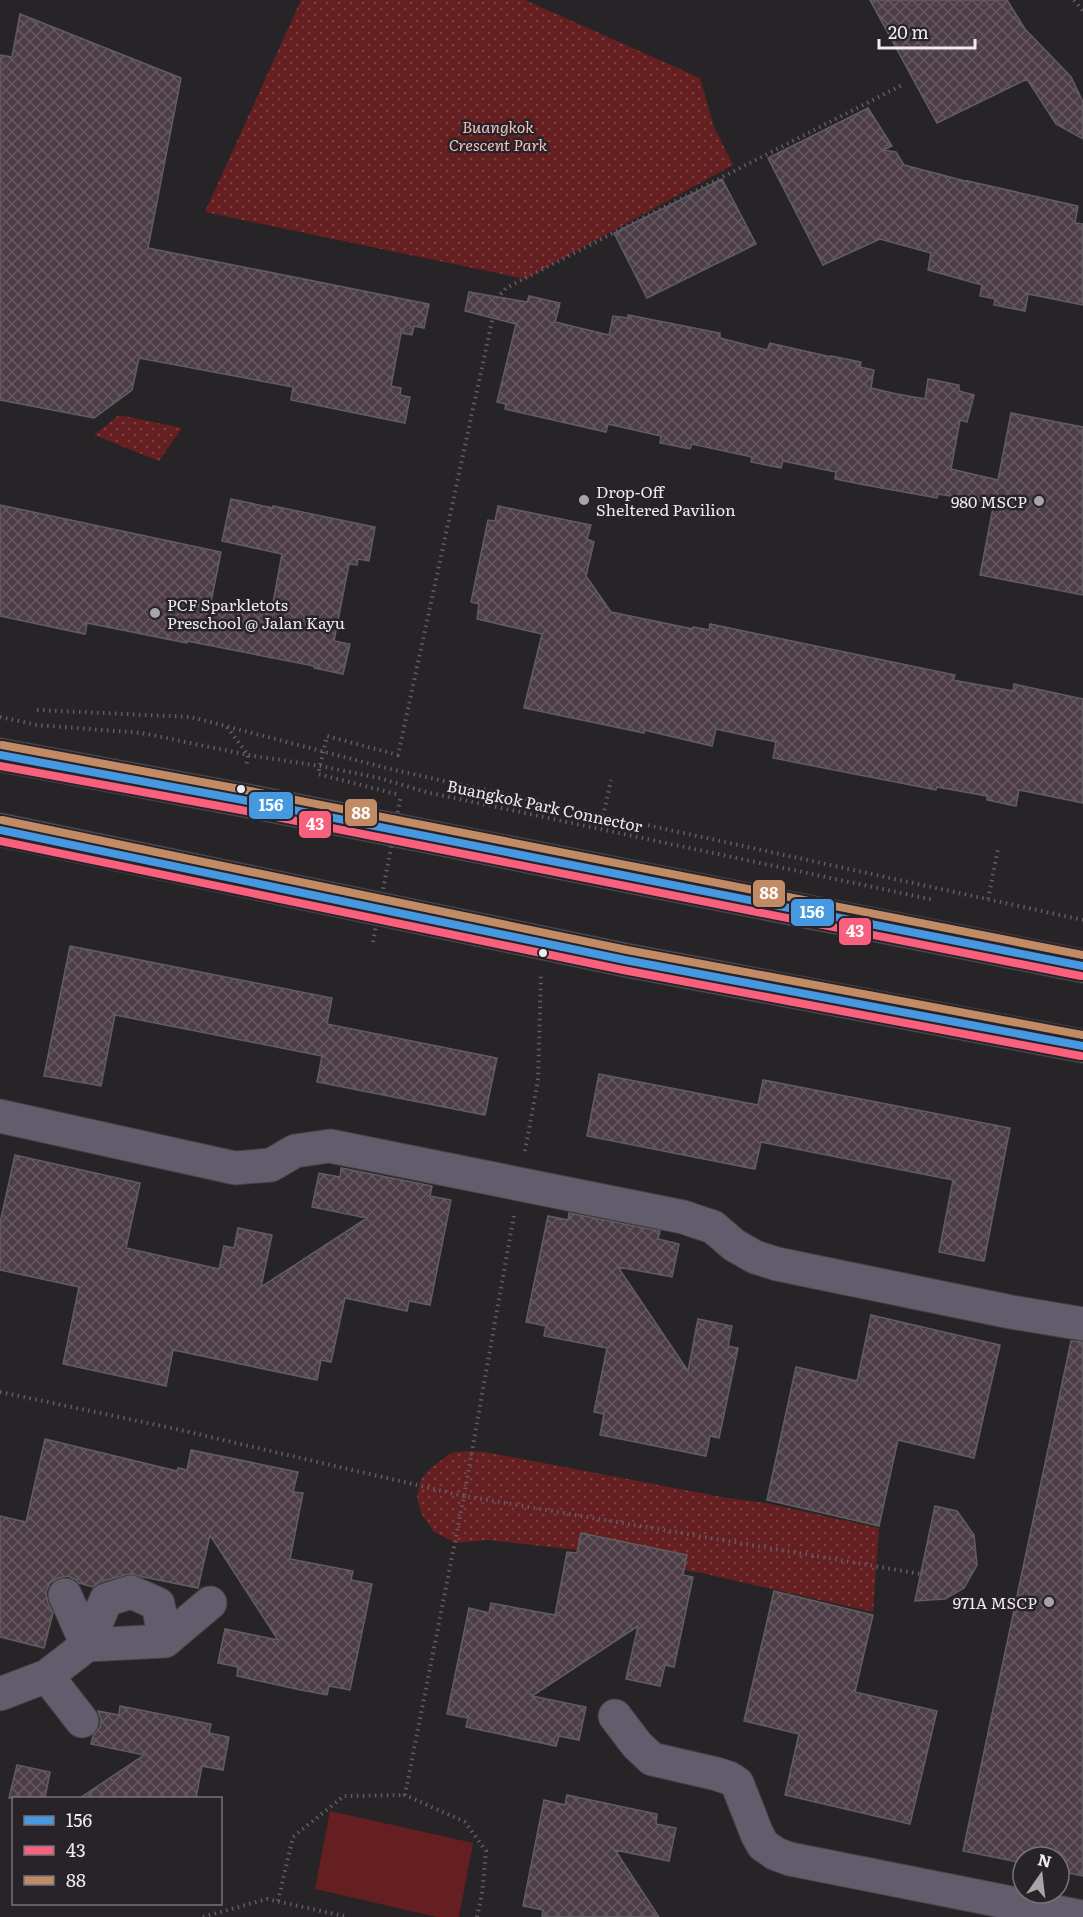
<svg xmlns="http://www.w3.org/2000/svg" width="1083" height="1917" font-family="Literata,serif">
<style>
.grass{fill:#651f20}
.park{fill:url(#park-dots)}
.building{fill:url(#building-cross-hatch);stroke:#615e61;stroke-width:1.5}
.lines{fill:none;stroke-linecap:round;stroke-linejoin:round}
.minor-casing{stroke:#434143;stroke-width:35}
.major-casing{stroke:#434143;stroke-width:35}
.path{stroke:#605d66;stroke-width:4;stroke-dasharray:1.5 4.5;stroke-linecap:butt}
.minor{stroke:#615d6d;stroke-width:33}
.major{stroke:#625d6e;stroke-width:33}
.path-bridge{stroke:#605d66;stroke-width:4;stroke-dasharray:1.5 4.5;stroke-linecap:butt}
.bus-1-casing{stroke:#282329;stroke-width:12}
.bus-2-casing{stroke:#282329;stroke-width:12}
.bus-3-casing{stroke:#282329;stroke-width:12}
.bus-1{stroke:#4699e1;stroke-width:8}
.bus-2{stroke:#f8607d;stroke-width:8}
.bus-3{stroke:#c18c65;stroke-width:8}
.poi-dot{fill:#a8a5a9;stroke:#282329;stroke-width:2}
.bus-dot{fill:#eeeaef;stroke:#282329;stroke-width:2}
.labels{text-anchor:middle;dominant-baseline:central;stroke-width:5;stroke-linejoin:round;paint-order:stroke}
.park-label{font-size:16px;font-style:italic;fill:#f3c1bc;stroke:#282329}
.poi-label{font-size:16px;fill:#eeeaef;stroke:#282329;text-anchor:start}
.street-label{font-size:16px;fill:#eeeaef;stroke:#282329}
.line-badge{stroke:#282329;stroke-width:2}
.badge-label{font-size:16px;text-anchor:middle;font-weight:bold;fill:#fff}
</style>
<defs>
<pattern id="park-dots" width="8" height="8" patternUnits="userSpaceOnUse" patternTransform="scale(1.5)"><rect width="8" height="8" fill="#651f20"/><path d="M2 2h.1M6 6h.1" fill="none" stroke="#7b4041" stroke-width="1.8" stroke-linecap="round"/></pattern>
<pattern id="building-cross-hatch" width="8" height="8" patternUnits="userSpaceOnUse" patternTransform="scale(1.5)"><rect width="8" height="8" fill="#4d3d46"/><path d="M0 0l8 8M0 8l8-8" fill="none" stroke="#675961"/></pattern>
</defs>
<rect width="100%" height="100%" fill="#272428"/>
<path class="grass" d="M330,1811L473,1843L459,1917H437L315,1889Z"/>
<path class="park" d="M301,0H525L700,78L714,127L733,165L525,279L205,212Z
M119,415L182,428L159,461L94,435Z
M466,1451L485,1452L727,1498L766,1503L879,1528L873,1612L706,1574L586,1551L487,1540L456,1543L434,1532L421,1513L417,1497L421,1479L432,1467L451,1453Z"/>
<path class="building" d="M870,0H1007L1025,29L1071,77L1083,102V139L1056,124L1027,79L937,123Z
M20,14L181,78L148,248L429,304L424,328L414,326L412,335L401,333L391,386L401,388L400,395L410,397L405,423L291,400L293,387L139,358L132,390L94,418L0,400V55L12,57Z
M868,108L892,146L883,150L896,152L904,165L969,182L968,181L1078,206L1075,223L1083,224V305L1028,294L1025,311L994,305L995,299L980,296L982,285L928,270L931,253L880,239L823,265L768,158Z
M722,179L756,244L647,298L614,233Z
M469,292L527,302L529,296L560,303L555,322L609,335L613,316L628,318V315L720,333V338L767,350L770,343L831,357V356L861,362L860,367L874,370L871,388L897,394L925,399L928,379L959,385V391L974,395L967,422L960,420L951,469L998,480L1011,413L1083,427V595L980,575L994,503L938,494L937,498L865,485L835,479L836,472L783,461L781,468L751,462L752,457L692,444L690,449L660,443L661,436L608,424L606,432L505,409L506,404L497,402L516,324L465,311Z
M231,499L273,508V506L375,527L369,561L358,559L357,565L349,564L334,641L350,644L343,674L314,668V666L187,641V643L87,623L85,634L0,616V505L221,552L211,602L271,614L282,554L222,541Z
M498,506L591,525L587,539L594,542L586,576L611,612L693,629V627L709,630L710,624L955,675L953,680L1013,691L1014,684L1083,699V803L1019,790L1016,806L987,800V796L937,787L936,790L773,758L776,742L716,729L712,746L644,730V733L524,708L542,634L477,619L479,604L471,602L488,520L495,521Z
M70,946L332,998L327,1024L497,1058L485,1115L317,1082L322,1056L115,1015L101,1086L44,1076Z
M599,1074L758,1105L763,1080L1010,1128L984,1261L939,1252L953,1180L761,1142L755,1169L587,1136Z
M15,1155L140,1183L126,1248L219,1269L224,1246L234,1248L238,1228L272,1235L261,1287L367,1218L312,1207L319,1173L340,1177L341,1168L432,1186L430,1196L451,1200L430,1305L409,1301L407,1311L345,1298L331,1362L321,1360L317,1380L173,1350L166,1386L63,1364L79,1287L0,1270V1223Z
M569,1213L660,1231L658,1239L679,1244L672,1277L618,1267L688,1371L698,1319L732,1326L728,1346L738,1348L733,1372L719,1438L710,1436L706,1456L600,1435L604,1414L594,1412L607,1348L544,1336L546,1326L526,1322L548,1216L568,1220Z
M871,1315L1000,1345L974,1458L898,1440L879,1526L767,1500L796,1367L857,1381Z
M1071,1341L1083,1342V1876L1059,1871V1857H1023V1863L963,1851Z
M45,1439L177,1471L178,1468L187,1470L191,1450L298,1472L293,1492L303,1493L290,1559L353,1571L351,1580L372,1584L350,1690L329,1686L327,1695L301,1690L237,1676L238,1667L218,1663L225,1629L278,1640L210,1535L198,1588L129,1574L100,1582L93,1587L79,1583L76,1580L68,1576L58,1578L50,1583L46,1592L48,1603L53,1613L44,1648L0,1637V1516L26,1522Z
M935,1506L957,1511L974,1535L977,1565L964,1588L945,1599L915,1601Z
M581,1533L687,1555L683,1575L693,1577L674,1667L665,1665L660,1686L626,1679L638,1626L532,1696L586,1707L579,1740L559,1736L556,1746L466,1727L468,1718L447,1714L469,1608L489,1613L491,1603L555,1615L567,1552L577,1553Z
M774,1591L873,1615L855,1692L937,1711L910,1824L785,1795L799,1734L744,1721Z
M120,1706L211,1724L209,1733L229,1737L223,1770L202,1766L196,1798H80L144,1755L91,1744L93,1736L100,1727L101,1719L98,1711L119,1715Z
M17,1765L50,1772L45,1798H9Z
M567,1795L657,1814L656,1824L676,1828L669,1861L615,1850L659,1917H542L543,1910L523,1906L544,1800L565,1805Z"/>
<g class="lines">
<defs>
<path id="minor" d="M0,1116L235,1168L271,1165L295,1151L330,1146L683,1217L713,1227L734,1245L755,1257L777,1264L1011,1312L1083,1324
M65,1595L87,1645
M87,1645L165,1641L210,1603
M47,1676L82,1721
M0,1694L47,1676L87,1645L106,1600L131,1592L158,1604L165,1641
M615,1716L637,1745L652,1759L717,1774L729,1778L737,1783L757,1834L763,1845L776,1854L790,1859L1082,1917"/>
<path id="major" d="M0,755L243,800L1083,966
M0,830L625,960L1083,1046"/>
</defs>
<use href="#minor" class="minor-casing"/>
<use href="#major" class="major-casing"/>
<path class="path" d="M1074,0L1083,11
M37,710L191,717L394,770L1083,920
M0,717L37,725L142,733L248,755L320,766L379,778L426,792L934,900
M227,727L248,755L246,767
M396,794L318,774L327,736L398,755L497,298L506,288L902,85
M603,816L611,780
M988,899L998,849
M525,1151L538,1080L541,974
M0,1392L176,1429L464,1496L921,1574
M278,1901L293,1837L344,1796L405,1795
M203,1917L267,1899L348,1917
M477,1917L482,1894L486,1851L465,1822L405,1795L464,1496L514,1215"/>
<use href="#minor" class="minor"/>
<use href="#major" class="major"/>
<path class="path-bridge" d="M373,942L401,795"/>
<defs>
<path id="bus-1" d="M0,755L243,800L1083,966
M0,830L625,960L1083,1046"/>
<path id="bus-2" d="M0,766L241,810L1081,976
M0,841L623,970L1081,1056"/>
<path id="bus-3" d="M2,745L245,790L1083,955
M2,820L627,950L1083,1035"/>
</defs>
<use href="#bus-1" class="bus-1-casing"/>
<use href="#bus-2" class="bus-2-casing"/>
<use href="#bus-3" class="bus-3-casing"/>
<use href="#bus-1" class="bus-1"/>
<use href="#bus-2" class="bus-2"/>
<use href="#bus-3" class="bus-3"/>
</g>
<g class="poi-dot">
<circle cx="584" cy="500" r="6"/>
<circle cx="1039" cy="501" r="6"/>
<circle cx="155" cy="613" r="6"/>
<circle cx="1049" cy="1602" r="6"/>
</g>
<g class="bus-dot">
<circle cx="241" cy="789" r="5"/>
<circle cx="543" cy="953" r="5"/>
</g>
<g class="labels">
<g class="park-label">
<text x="498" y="126">Buangkok<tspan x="498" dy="18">Crescent Park</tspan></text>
</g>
<g class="poi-label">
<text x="596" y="491">Drop-Off<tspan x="596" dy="18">Sheltered Pavilion</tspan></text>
<text x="1027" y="501" text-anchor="end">980 MSCP</text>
<text x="167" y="604">PCF Sparkletots<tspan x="167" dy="18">Preschool @ Jalan Kayu</tspan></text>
<text x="1037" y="1602" text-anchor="end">971A MSCP</text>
</g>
<g class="street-label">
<text transform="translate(545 805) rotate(12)">Buangkok Park Connector</text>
</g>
</g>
<g class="line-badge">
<rect x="248" y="791" width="46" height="29" rx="6" fill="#4699e1"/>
<rect x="344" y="798" width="34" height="29" rx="6" fill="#c18c65"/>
<rect x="298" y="810" width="34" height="29" rx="6" fill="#f8607d"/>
<rect x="752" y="879" width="34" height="29" rx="6" fill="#c18c65"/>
<rect x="790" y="898" width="45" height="29" rx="6" fill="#4699e1"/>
<rect x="838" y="917" width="34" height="29" rx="6" fill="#f8607d"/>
</g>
<g class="badge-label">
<text x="271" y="811">156</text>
<text x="361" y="819">88</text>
<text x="315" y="830">43</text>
<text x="769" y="899">88</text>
<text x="812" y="918">156</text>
<text x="855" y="937">43</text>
</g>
<rect x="12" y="1797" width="210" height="108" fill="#282329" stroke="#777378" stroke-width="1.5"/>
<rect x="24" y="1816" width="30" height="9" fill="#4699e1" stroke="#777378" stroke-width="1.5"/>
<text x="66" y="1827" font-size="18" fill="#eeeaef">156</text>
<rect x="24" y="1846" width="30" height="9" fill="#f8607d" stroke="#777378" stroke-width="1.5"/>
<text x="66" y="1857" font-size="18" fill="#eeeaef">43</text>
<rect x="24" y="1876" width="30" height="9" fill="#c18c65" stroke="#777378" stroke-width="1.5"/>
<text x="66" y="1887" font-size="18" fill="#eeeaef">88</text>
<g transform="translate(1041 1875) rotate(14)"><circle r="28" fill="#282329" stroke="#777378" stroke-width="1.5"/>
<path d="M0-4.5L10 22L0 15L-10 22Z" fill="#a8a5a9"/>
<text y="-9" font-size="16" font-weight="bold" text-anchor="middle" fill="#eeeaef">N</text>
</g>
<path d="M879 39v9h96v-9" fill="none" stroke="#eeeaef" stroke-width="3"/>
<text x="888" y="39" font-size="18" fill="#eeeaef" stroke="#282329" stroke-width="4.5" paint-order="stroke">20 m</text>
</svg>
